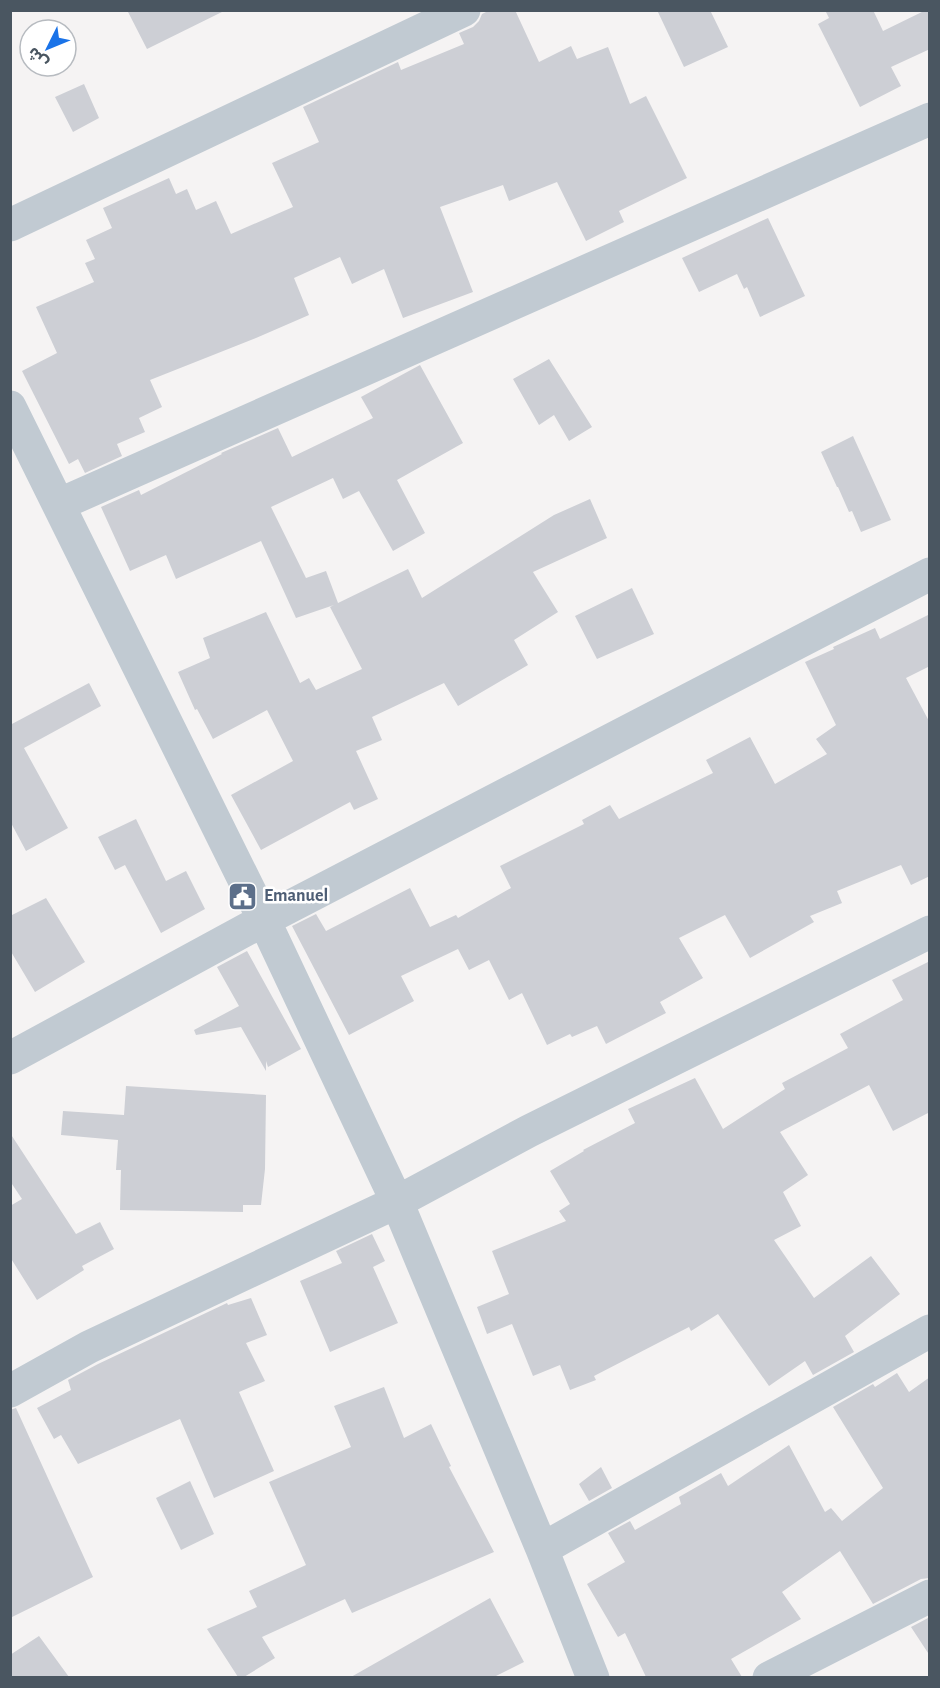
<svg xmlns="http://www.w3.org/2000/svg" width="940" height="1688" font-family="'Alegreya Sans','Noto Sans Arabic',sans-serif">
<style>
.building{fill:#cdcfd5}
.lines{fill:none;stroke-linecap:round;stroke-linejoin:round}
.minor{stroke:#c1cad2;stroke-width:33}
.labels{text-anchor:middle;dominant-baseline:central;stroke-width:5;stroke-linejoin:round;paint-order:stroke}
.service-label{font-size:18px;font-weight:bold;fill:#4e5e75;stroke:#fff;text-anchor:start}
</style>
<rect width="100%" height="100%" fill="#f5f3f3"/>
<path class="building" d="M127,10H226L147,49Z
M490,10H515L539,62L571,46L577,59L608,47L630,104L646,96L687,178L619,211L624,222L586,241L557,182L509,201L503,185L440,207L473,292L403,318L384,269L352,284L340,257L294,278L309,315L256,338L150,380L162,407L139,418L145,432L117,444L122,456L85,473L78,459L69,464L22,371L57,353L36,307L94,282L85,263L95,259L86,240L112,228L103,208L169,178L176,194L187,189L196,210L216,201L231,234L293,207L272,163L319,142L303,107L398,62L401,70L464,44L459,33L473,27L479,21L482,14Z
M657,10H710L728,47L684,67Z
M825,10H873L883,31L926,10H930V49L891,67L901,86L860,107L818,24L829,18Z
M84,84L99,118L73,132L55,97Z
M768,218L805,296L760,317L747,287L744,289L737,274L699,292L682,258Z
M549,359L592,427L569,441L554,415L539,425L513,379Z
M420,365L463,443L397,480L425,533L393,551L359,491L343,499L333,478L271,507L306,578L326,571L338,603L408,569L422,598L554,515L590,499L607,538L533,572L558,612L514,640L528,665L458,706L444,683L372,717L382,740L356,751L378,799L354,810L350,802L261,850L231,795L293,761L267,710L213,739L197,709L195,710L178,672L210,658L203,638L266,612L300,683L309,678L316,690L362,669L330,607L334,605L296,618L261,541L176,579L166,555L130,571L101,507L139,490L141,495L222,454L221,453L278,428L292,457L373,418L361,397Z
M853,436L891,520L861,532L852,511L849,512L838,487H837L821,452Z
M632,588L654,634L597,659L575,616Z
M930,614V666L906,678L930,723V876L911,885L901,865L837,891L842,903L810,916L814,922L750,958L725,915L679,938L703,978L660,1002L666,1013L606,1044L597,1026L572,1037L570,1034L547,1045L522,993L509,1000L489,960L469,970L458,949L401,976L414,1001L349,1035L292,926L316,914L326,931L410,888L430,927L456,915L458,918L511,888L500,866L584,824L582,820L610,805L619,819L713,773L706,760L750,737L775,784L827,754L816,739L836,725L805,662L834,649L833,647L875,628L880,639Z
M89,683L101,706L24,748L68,828L26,851L10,821V725Z
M136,819L166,881L186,871L205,909L161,933L125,865L115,870L98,837Z
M46,898L85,962L35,992L10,950V916Z
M247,951L301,1049L268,1067L266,1061V1071L241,1027L196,1035L194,1030L239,1006L217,967Z
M930,961V1112L893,1131L869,1085L780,1132L808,1175L783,1192L801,1226L774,1240L814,1298L871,1256L900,1294L845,1336L854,1352L813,1375L805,1361L769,1386L718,1314L691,1331L689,1327L594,1376L596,1380L570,1390L560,1365L533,1376L512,1324L487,1334L477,1307L509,1294L492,1251L566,1221L559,1211L570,1204L550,1171L584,1151L583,1150L635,1123L628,1109L695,1078L723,1129L785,1089L782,1083L848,1048L840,1034L903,1000L892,980Z
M126,1086L266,1095L265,1169L261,1205H243V1212L120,1210L121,1170H116L118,1140L61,1135L63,1111L124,1115Z
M10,1133L76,1234L100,1222L114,1249L82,1266L84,1270L37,1300L10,1257V1206L22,1199L10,1181Z
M372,1234L385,1261L373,1267L398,1323L330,1352L300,1281L342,1263L336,1251Z
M251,1298L267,1335L246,1343L265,1381L239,1392L274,1471L214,1498L180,1419L78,1464L61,1435L54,1439L37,1408L71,1390L68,1380L98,1364L227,1303L228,1305Z
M897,1373L909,1392L930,1377V1578L921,1579L873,1604L840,1551L782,1592L801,1619L731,1659L742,1677H646L625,1633L618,1637L587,1584L625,1562L608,1533L630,1521L635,1530L681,1504L679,1497L721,1473L728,1486L789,1445L825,1512L831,1508L842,1521L883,1488L833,1407L873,1384L875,1387Z
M384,1387L404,1438L431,1424L451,1466L449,1467L494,1552L352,1613L345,1599L262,1637L275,1658L244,1677H238L207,1629L257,1607L249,1591L306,1565L269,1482L351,1447L334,1406Z
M16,1408L93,1577L10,1618V1410Z
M601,1467L612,1488L589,1501L579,1484Z
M190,1481L214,1534L181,1550L156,1498Z
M490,1598L524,1662L494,1677H351Z
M930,1617V1656L911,1627Z
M39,1636L69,1677H10V1655Z"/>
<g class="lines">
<path class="minor" d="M10,225L464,10
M10,407L264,920L397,1202L542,1549L593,1678
M60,504L930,119
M10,1058L264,920L930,574
M10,1391L89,1347L397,1202L529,1131L930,932
M542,1549L930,1331
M769,1678L930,1596"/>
</g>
<defs>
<symbol id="civic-square" viewBox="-11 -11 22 22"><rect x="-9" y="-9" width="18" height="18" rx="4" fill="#5c6f8a" stroke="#fff"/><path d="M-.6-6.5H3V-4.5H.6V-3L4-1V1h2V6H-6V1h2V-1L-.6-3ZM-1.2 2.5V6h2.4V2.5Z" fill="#fff"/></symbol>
</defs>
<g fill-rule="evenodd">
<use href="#civic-square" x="226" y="880" width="33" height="33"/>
</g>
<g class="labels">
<g class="service-label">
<text x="264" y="896">Emanuel</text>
</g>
</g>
<rect width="940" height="1688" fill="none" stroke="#4a5661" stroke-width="24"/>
<g transform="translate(48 48) rotate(227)"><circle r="28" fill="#ffffff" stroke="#b7bbc0" stroke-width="1.5"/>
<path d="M0-4.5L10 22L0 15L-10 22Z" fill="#1a73e8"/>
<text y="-9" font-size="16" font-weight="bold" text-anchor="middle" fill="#4a5661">ش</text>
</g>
</svg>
